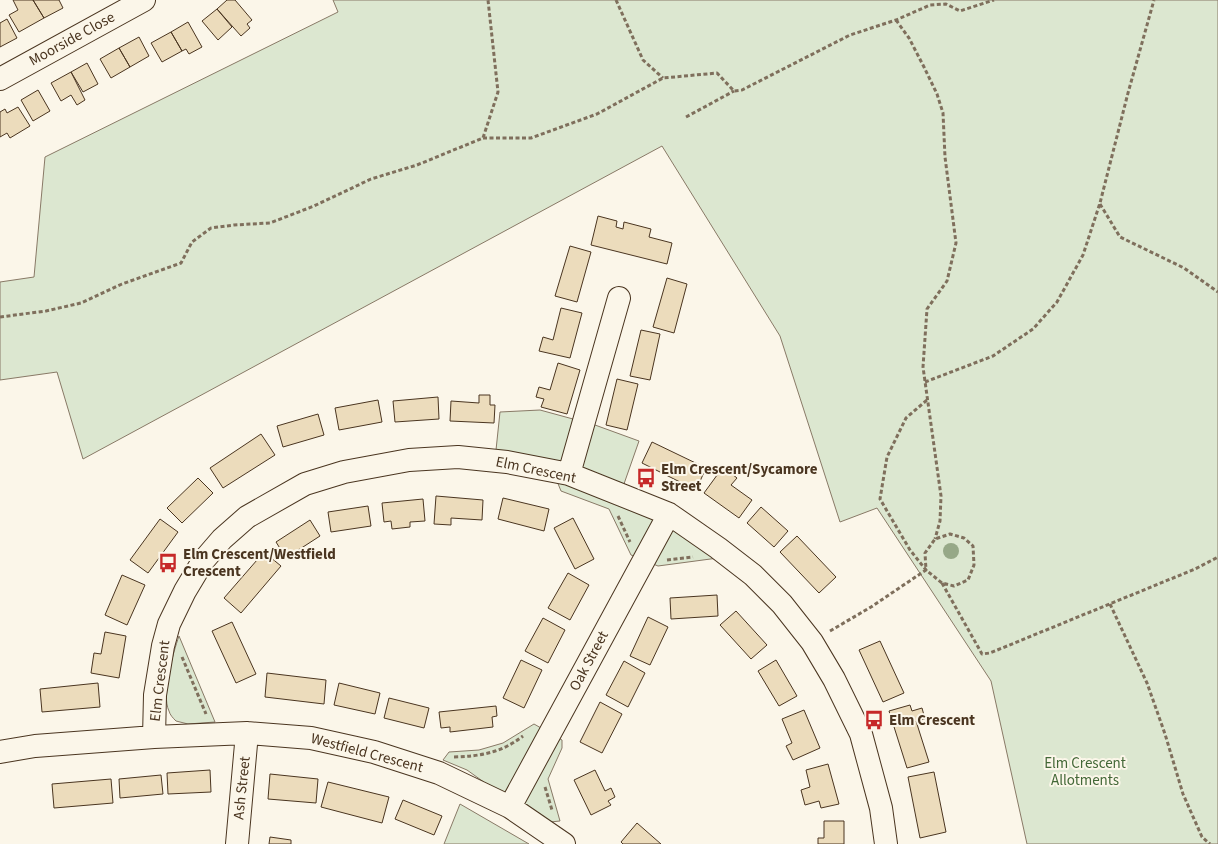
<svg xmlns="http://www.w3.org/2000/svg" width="1218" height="844" font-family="'Source Sans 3',sans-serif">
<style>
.green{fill:#dce7d0;stroke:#887966}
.building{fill:#ecdcbc;stroke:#4a3520}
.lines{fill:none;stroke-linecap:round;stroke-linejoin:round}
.minor-casing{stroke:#4a3520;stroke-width:24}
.path{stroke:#7f6f5c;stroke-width:3;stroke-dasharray:4 2.5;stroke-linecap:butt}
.minor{stroke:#fbf6e9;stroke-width:22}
.tree{fill:#96a887}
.labels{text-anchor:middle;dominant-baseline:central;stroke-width:4;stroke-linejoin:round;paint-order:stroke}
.street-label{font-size:15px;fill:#4a3520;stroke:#fbf6e9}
.poi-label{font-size:15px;font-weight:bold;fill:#4a3520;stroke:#fbf6e9;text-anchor:start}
.park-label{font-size:15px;fill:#436837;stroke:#fbf6e9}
</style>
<rect width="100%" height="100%" fill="#fbf6e9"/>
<path class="green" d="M333,0H1218V844H1027L991,681L877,508L840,522L780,336L662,146L83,459L57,372L0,380V282L34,277L45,157L338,12Z
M540,410L595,425L639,441L618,501L695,542L718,558L658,566L631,555L609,509L561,491L548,459L496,450L500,412Z
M179,636L215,722L188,724L176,721C173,718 170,715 169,711C161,695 173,653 179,636Z
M534,724L562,740V748L548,779L560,821L550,822L488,785L467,770L443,760L449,752L479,750L503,743Z
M460,804L529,844H444Z"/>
<path class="building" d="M13,0H33L44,18L19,32L9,15L18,10Z
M33,0H59L63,8L44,18Z
M227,0H235L252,20L247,24L250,28L241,36L217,9Z
M217,9L232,27L218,40L202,21Z
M7,19L17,38L0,47V23Z
M188,22L202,47L189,54L186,49L182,51L171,32Z
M171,32L182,51L162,62L151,43Z
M139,37L149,56L130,67L119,48Z
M119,48L130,67L111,78L100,59Z
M87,63L98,84L83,92L71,72Z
M71,72L85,100L77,105L71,95L61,101L51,83Z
M38,90L50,111L33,121L21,100Z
M18,107L30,126L10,138L7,133L0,137V112L5,109L7,113Z
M598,216L617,221L616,227L623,229L624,222L651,229L649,237L672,243L667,264L591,245Z
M570,246L591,252L577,302L555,296Z
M667,278L687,284L674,333L653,327Z
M561,308L582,313L570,358L539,351L543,337L553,340Z
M641,330L660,334L650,380L630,376Z
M558,363L580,370L567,414L541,407L544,399L536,397L539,387L550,390Z
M617,379L638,384L627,430L606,425Z
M479,395H490V405H495L494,423L450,421L451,401L479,403Z
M438,397L439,419L395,422L393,401Z
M378,400L382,422L339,430L335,408Z
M318,414L324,435L283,447L277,426Z
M261,434L275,455L223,488L210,468Z
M652,442L706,468L696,490L642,463Z
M723,467L737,478L731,485L752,500L739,518L704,493Z
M198,478L213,493L182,523L167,508Z
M436,496L483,500L482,520L451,518V525L434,524Z
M503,498L549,509L544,531L498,519Z
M423,499L425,521L410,522V527L392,529L391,521L384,522L382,503Z
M368,506L371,526L331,532L328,512Z
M761,507L788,531L774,547L747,523Z
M573,518L594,559L575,569L554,528Z
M160,519L178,532L148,573L130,560Z
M310,520L320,536L286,558L276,542Z
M797,536L836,577L819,593L780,552Z
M264,552L281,566L241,613L224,598Z
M568,573L589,585L570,620L548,608Z
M122,575L145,585L127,625L105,615Z
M717,595L718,616L671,619L670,598Z
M736,611L767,645L751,659L720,625Z
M648,617L668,627L650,665L630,656Z
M543,618L565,630L548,663L525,651Z
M232,622L256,674L236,683L212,631Z
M105,632L126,636L119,678L91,673L94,653L101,654Z
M880,641L904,693L883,702L859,650Z
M521,660L542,670L524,708L503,698Z
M776,660L797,696L779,706L758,671Z
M624,661L645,673L628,707L606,695Z
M267,673L326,680L324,704L265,697Z
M98,683L100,707L42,712L40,689Z
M339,683L380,693L375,714L334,705Z
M389,698L429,708L424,728L384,718Z
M600,702L622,714L602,753L580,742Z
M910,705L912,711L922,708L925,719L916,721L929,762L907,768L889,711Z
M496,706L497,716L492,717L493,727L450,732V727L441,728L439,712Z
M804,710L820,748L793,760L786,746L792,743L782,719Z
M828,764L839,804L821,808L819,801L805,805L801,790L810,787L806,770Z
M210,770L211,792L168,794L167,773Z
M595,770L605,791L611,788L615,797L608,801L611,805L591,815L574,780Z
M934,772L946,832L920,838L908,777Z
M270,774L318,779L316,803L268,799Z
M161,775L163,794L120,798L119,779Z
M111,779L113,803L54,808L52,784Z
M328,782L389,797L382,823L321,807Z
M403,800L442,816L434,835L395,819Z
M824,821H844V844H818V838H824Z
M637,823L661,844H623L621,842Z
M270,837L291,840V844H269Z"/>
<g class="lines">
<defs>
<path id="minor" d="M0,79L144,0
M569,474L619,298
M154,737L155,695L163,646L169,624L185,591L203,561L222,539L247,517L305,484L344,472L409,460L458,457L507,462L569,474L669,514L718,548L753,575L782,604L812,642L834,679L861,734L881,808L886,844
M0,752L35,746L154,737L247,733L311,738L374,752L439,773L510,807L564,844
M510,807L669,514
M237,844L247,733"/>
</defs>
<use href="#minor" class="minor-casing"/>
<path class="path" d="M616,0L643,60L663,78
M896,20L909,38L924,67L937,94L943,113L945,157L956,243L947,281L927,309L923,367L941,496L940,521L935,539
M686,117L734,91
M483,138H531L597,114L663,78L717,73L734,91L742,90L850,35L896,20L930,5L946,4L960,11L994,0
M1100,204L1120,237L1184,268L1218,292
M0,317L46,311L81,303L122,284L181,263L192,242L211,228L234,225L270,223L314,206L371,179L417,165L483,138L498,92L488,0
M925,382L993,356L1033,329L1057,302L1083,255L1100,203L1128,93L1154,0
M618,516L630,542
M667,560L693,557
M942,583L982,654L990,653L1195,569L1218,557
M1110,604L1147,683L1165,734L1183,794L1202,837L1210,844
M830,631L871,607L926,570L925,553L935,539L950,534L964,538L973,546L974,565L968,580L954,586L942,583L926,570L910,550L880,499L887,457L906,418L927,400
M182,657L206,714
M454,757C481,756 501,753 523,736
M545,787L552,810"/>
<use href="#minor" class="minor"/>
</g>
<circle class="tree" cx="951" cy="551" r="8"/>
<defs>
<symbol id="bus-bare" viewBox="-9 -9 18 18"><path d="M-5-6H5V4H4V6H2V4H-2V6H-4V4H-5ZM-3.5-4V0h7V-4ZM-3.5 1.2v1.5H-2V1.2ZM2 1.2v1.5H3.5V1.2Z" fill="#c62828" stroke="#fbf6e9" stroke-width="2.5" paint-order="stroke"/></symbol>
</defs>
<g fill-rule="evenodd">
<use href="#bus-bare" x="632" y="464" width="28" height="28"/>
<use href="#bus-bare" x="154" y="549" width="28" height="28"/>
<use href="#bus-bare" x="860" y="706" width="28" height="28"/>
</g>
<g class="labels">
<g class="street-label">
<text transform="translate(72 39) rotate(-29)">Moorside Close</text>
<text transform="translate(536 470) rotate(12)">Elm Crescent</text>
<text transform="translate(589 661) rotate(-62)">Oak Street</text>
<text transform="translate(160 681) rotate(-83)">Elm Crescent</text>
<text transform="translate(367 753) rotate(15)">Westfield Crescent</text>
<text transform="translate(242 788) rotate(-84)">Ash Street</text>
</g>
<g class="poi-label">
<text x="661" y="469">Elm Crescent/Sycamore<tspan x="661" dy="17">Street</tspan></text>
<text x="183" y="554">Elm Crescent/Westfield<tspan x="183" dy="17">Crescent</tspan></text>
<text x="889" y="720">Elm Crescent</text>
</g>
<g class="park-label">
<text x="1085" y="763">Elm Crescent<tspan x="1085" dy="17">Allotments</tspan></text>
</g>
</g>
</svg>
